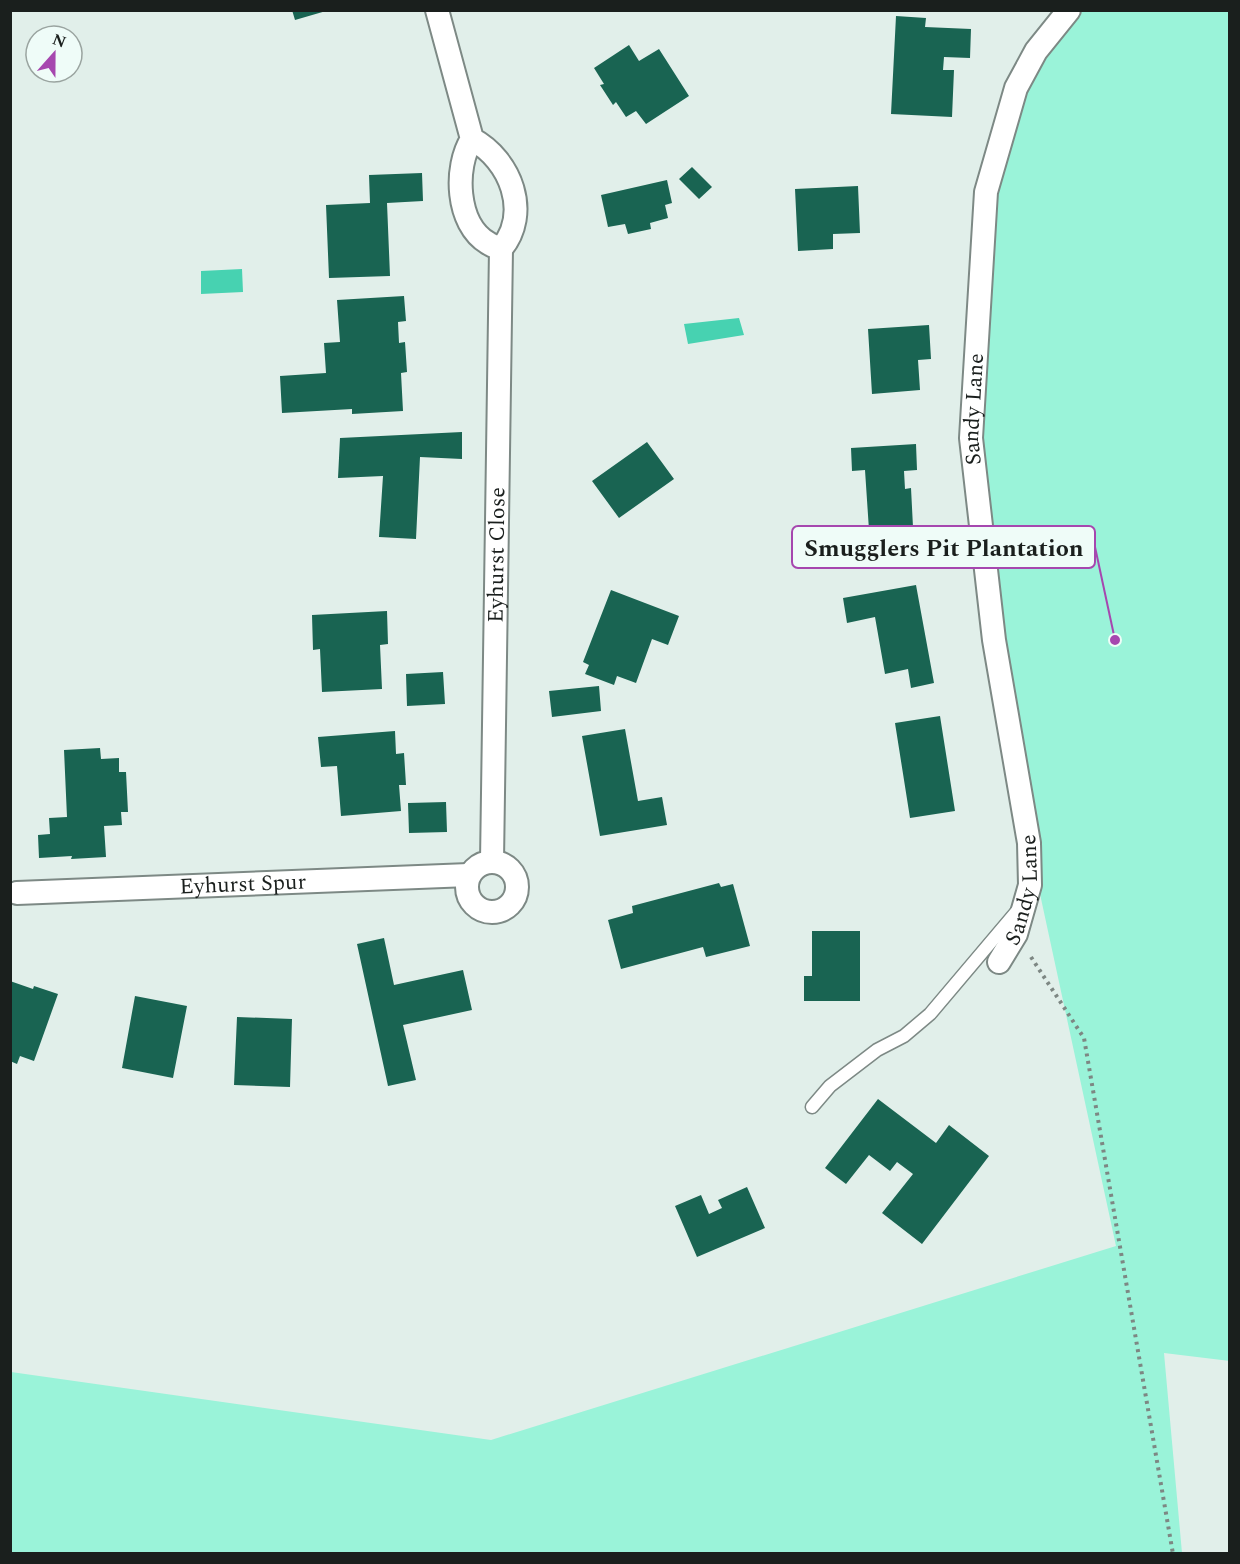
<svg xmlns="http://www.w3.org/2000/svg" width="1240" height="1564" font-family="Spectral,serif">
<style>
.green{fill:#9af3d9}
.water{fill:#47d2b1}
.building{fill:#196452}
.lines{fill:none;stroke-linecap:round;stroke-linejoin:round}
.service-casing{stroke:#7d8985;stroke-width:15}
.minor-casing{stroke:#7d8985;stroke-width:26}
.path{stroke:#7d8783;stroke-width:4;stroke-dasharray:3 4.5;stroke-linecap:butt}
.service{stroke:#fff;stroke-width:12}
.minor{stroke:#fff;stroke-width:22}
.labels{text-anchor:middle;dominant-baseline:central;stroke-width:6;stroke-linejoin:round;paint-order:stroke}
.street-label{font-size:22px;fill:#1a1f1d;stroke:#effcf8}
.leader{fill:none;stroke:#a647af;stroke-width:2}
.callout-dot{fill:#a647af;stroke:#effcf8;stroke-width:2}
.callout{fill:#effcf8;stroke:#a647af;stroke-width:2}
.callout-label{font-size:24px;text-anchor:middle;font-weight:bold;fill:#1a1f1d}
</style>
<rect width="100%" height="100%" fill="#e1efea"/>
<path class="green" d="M1069,11H1229L1230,1361L1164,1353L1182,1553L11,1554V1372L491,1440L1116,1246L1029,843L971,438L986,193L1016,88Z"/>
<path class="water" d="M242,269L243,292L201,294V271Z
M739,318L744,335L688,344L684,324Z"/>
<path class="building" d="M292,10H326V11L295,20Z
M896,16L926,18L925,27L971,29L970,58L944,57L943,70H954L952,117L891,114Z
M629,45L639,61L659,49L689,96L646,124L636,111L626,117L616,102L613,105L600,85L604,84L594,68Z
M692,167L712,187L699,199L679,179Z
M422,173L423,201L387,203L390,276L329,278L326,205L370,203L369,175Z
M667,180L672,203L665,205L668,218L650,223L651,229L628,234L625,224L608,227L601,195Z
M858,186L860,233L833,234V249L798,251L795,189Z
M404,296L406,321L398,322L399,343L405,342L407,372L401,373L403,411L352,414V409L282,413L280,376L326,373L324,343L340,342L337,300Z
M929,325L931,359L918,360L920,390L872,394L868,329Z
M462,432V459L420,457L416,539L379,537L383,476L338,478L340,438Z
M647,442L674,479L619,518L592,481Z
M916,444L917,470L904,471L905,489L911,488L913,527L869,530L865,470L852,471L851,448Z
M916,585L934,683L911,688L908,669L885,674L875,617L847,623L843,598Z
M611,590L679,616L668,645L652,639L636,683L617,676L614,685L585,674L589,665L583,662Z
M387,611L388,644L380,645L382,689L322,692L320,649L313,650L312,615Z
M443,672L445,704L407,706L406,674Z
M599,686L601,711L552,717L549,691Z
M940,716L955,811L910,818L895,723Z
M625,729L638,801L662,797L667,825L600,836L582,736Z
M395,731L396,754L404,753L406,785H399L401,811L341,816L337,766L321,767L318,737Z
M100,748L101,759L119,758V772H126L128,812H121L122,825L104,826L106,857L71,859L72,856L39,858L38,835L50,834L49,818L67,817L64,750Z
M446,802L447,832L409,833L408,803Z
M719,883L721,887L733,884L750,946L706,957L703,947L621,969L608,920L633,913L632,906Z
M812,931H860V1001H804V976H812Z
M384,938L394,985L463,970L472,1010L403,1025L416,1080L388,1086L357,944Z
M10,981L33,989L34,986L58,994L34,1061L20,1056L17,1064L10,1061Z
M135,996L187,1006L173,1078L122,1068Z
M237,1017L292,1019L290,1087L234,1085Z
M878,1099L936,1143L949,1125L989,1156L922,1244L882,1213L913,1174L897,1162L890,1171L869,1155L846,1184L825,1168Z
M747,1187L765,1228L697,1257L675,1206L701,1195L709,1214L722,1208L718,1200Z"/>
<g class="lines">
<defs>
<path id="service" d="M812,1107L830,1086L877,1050L904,1036L930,1014L1018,910"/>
<g id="minor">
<path d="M437,10L472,139C511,160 531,213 501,249C497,247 492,246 488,243C456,224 454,167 472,139"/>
<path id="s1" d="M492,861L501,249"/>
<circle cx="492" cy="887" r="25"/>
<path id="s2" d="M17,893L469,875"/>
<path id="s3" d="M999,962L1016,934L1030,885L1029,843L994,640L971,438L986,192L1016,88L1036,51L1069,10"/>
</g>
</defs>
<use href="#service" class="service-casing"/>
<use href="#minor" class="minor-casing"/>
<path class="path" d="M1031,957L1084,1038L1173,1554"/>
<use href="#service" class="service"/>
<use href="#minor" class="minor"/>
</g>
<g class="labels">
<g class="street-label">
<text stroke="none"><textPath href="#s3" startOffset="564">Sandy Lane</textPath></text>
<text stroke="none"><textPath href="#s1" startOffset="306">Eyhurst Close</textPath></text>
<text stroke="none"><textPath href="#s2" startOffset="226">Eyhurst Spur</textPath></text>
<text stroke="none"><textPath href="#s3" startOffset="78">Sandy Lane</textPath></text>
</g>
</g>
<path class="leader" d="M1115 640L1095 547"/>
<circle class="callout-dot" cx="1115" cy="640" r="6"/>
<rect class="callout" x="792" y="526" width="303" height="42" rx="6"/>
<g class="callout-label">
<text x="944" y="556">Smugglers Pit Plantation</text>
</g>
<rect width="1240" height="1564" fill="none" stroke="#1a1f1d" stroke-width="24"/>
<g transform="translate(54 54) rotate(21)"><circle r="28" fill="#effcf8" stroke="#9aa4a0" stroke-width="1.5"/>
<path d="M0-4.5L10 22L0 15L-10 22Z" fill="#a647af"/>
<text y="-9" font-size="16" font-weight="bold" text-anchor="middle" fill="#1a1f1d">N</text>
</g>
</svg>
